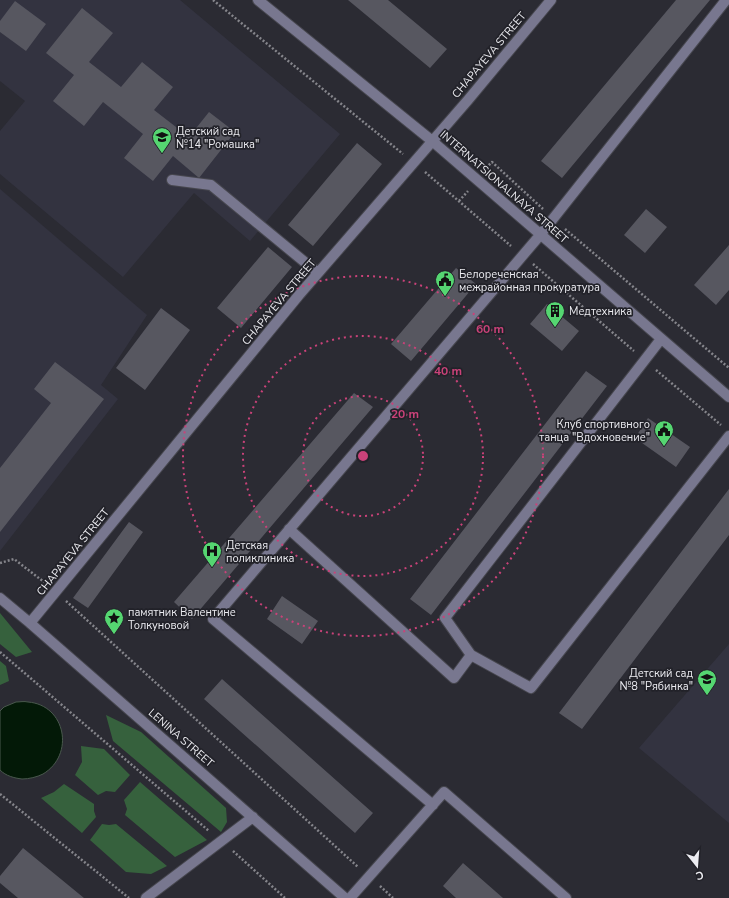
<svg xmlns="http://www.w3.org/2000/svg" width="729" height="898" font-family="'Nunito Sans',sans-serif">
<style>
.built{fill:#333340}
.green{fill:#36613d}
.water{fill:#031907;stroke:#49584d}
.building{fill:#575760}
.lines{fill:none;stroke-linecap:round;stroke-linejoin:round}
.minor-casing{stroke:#46464e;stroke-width:12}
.path{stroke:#85858b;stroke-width:2.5;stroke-dasharray:2 2;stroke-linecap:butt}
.minor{stroke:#78778f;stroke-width:10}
.ring{fill:none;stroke:#ca4279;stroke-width:2;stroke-dasharray:2 4}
.labels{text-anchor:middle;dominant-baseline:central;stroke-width:3.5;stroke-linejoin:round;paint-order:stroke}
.street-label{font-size:11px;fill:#ececf1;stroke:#222229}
.poi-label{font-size:11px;fill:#ececf1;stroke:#222229;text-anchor:start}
.centre{fill:#ca4279;stroke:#222229;stroke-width:2}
.ring-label{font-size:12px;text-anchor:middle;font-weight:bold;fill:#ca4279;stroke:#222229;stroke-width:3.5;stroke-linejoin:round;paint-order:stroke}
</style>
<rect width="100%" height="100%" fill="#2b2b33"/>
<path class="built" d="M0,0H180L340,134L250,241L194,193L123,277L0,174V131L25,101L0,81Z
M0,189L147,315L101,385L118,399L0,551Z
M729,644V823L639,748Z"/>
<path class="green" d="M0,613L32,652L16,657L0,644Z
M0,661L6,666L9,681L0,685Z
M106,715L141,732L226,808L227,822L221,832L113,741Z
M81,746L104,749L130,775L115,792L106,791L98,795L75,775L82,762Z
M140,782L207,840L175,857L125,815L127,809L124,800Z
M64,784L94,804V811L96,817L82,833L41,798L54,792Z
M102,824L109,825L116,824L167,866L151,874L126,872L90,840Z"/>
<path class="water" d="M16,702C20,702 24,701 28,702C66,705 75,755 43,774C37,777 29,779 22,779C14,778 6,776 0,770V711L4,707Z"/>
<path class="building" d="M348,0H388L447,49L430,68Z
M676,0H710L562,178L541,161Z
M15,1L46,24L26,51L0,32V21Z
M82,8L113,33L89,62L121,87L142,62L173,87L154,110L189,137L209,112L235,132L199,178L173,156L153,181L124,158L143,134L103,102L84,126L53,101L74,75L46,53Z
M357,143L382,164L313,246L288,225Z
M646,209L667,227L645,253L624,235Z
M729,245V290L716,305L694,285Z
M268,247L292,267L241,328L217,308Z
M456,268L476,284L411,361L391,344Z
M547,304L579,331L562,351L530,324Z
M161,308L190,330L145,390L116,368Z
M55,362L104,399L0,532V468L51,403L34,389Z
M586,371L607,386L431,615L410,599Z
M354,393L373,407L192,619L174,602Z
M648,418L690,447L676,467L635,438Z
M729,489V535L582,729L559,713Z
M129,522L143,532L88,608L73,598Z
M282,596L318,621L302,644L267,619Z
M222,679L373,813L355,833L204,699Z
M23,848L84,898H18L0,883V876Z
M463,863L503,898H456L443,886Z"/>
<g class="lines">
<defs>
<path id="minor" d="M258,0L431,140L729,397
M172,180L211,185L318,273
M289,529L454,678L471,655L531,688L729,436
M0,598L30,623L345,898
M30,623L299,295L468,100L551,0
M471,655L445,618L661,339
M433,805L213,619L541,234L726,0
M146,898L253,817
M350,898L444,792L566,898"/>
</defs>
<use href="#minor" class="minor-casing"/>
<path class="path" d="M213,0L403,154
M486,168L492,162L543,209
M425,172L511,246
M459,201L468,191
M565,229L729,368
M533,264L634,351
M656,370L721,425
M0,563L14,559L44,582
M66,601L358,867
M0,652L209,831
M0,794L129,898
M233,851L285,898
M380,886L393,898"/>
<use href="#minor" class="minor"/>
</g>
<g class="ring">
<circle cx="363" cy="456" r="60"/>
<circle cx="363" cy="456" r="120"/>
<circle cx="363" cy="456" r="180"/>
</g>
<defs>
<symbol id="school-pin" viewBox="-11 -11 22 30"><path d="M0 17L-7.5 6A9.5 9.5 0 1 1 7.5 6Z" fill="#55d671" stroke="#222229"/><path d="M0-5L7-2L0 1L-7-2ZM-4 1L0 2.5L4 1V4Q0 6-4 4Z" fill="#111"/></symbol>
<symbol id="civic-pin" viewBox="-11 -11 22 30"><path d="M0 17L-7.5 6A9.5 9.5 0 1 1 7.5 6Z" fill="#55d671" stroke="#222229"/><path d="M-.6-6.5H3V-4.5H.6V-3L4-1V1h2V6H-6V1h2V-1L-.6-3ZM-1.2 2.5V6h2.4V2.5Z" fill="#111"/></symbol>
<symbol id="building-pin" viewBox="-11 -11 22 30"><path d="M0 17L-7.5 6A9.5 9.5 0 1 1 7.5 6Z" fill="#55d671" stroke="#222229"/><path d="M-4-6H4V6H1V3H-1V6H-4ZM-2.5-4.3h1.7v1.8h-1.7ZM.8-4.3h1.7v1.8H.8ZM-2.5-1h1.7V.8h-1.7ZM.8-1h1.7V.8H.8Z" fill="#111"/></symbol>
<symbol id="hospital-pin" viewBox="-11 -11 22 30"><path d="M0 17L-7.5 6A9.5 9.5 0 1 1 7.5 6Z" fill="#55d671" stroke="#222229"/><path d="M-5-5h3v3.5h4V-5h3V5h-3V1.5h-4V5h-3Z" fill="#111"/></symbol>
<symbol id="sight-pin" viewBox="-11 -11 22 30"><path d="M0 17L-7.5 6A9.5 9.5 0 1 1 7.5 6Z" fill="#55d671" stroke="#222229"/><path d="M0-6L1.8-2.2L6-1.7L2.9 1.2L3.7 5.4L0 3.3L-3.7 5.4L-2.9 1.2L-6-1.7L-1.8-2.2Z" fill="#111"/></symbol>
</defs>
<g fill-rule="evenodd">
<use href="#school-pin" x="151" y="126" width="22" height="30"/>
<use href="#civic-pin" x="434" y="269" width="22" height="30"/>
<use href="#building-pin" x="544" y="300" width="22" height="30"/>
<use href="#civic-pin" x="653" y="419" width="22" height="30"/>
<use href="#hospital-pin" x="201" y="540" width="22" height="30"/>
<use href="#sight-pin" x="103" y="607" width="22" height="30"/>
<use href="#school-pin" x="696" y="668" width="22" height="30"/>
</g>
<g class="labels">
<g class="street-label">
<text transform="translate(489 55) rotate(-50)">CHAPAYEVA STREET</text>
<text transform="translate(504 187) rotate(41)">INTERNATSIONALNAYA STREET</text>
<text transform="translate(279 302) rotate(-50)">CHAPAYEVA STREET</text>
<text transform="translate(73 552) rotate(-51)">CHAPAYEVA STREET</text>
<text transform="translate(181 738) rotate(41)">LENINA STREET</text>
</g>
<g class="poi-label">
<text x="176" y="131">Детский сад<tspan x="176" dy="13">№14 "Ромашка"</tspan></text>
<text x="459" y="274">Белореченская<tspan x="459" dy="13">межрайонная прокуратура</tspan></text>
<text x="569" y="311">Медтехника</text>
<text x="650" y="424" text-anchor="end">Клуб спортивного<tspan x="650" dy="13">танца "Вдохновение"</tspan></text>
<text x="226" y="545">Детская<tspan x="226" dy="13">поликлиника</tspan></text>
<text x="128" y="612">памятник Валентине<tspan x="128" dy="13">Толкуновой</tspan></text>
<text x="693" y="673" text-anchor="end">Детский сад<tspan x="693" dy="13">№8 "Рябинка"</tspan></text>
</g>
</g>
<circle cx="363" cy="456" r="6" class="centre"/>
<g class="ring-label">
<text x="490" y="333">60 m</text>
<text x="448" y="375">40 m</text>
<text x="405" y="418">20 m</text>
</g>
<g transform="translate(697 866) rotate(163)" stroke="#222229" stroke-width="3" paint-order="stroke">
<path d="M0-3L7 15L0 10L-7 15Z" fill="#ececf1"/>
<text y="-6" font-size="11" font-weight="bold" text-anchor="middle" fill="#ececf1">С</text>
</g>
</svg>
